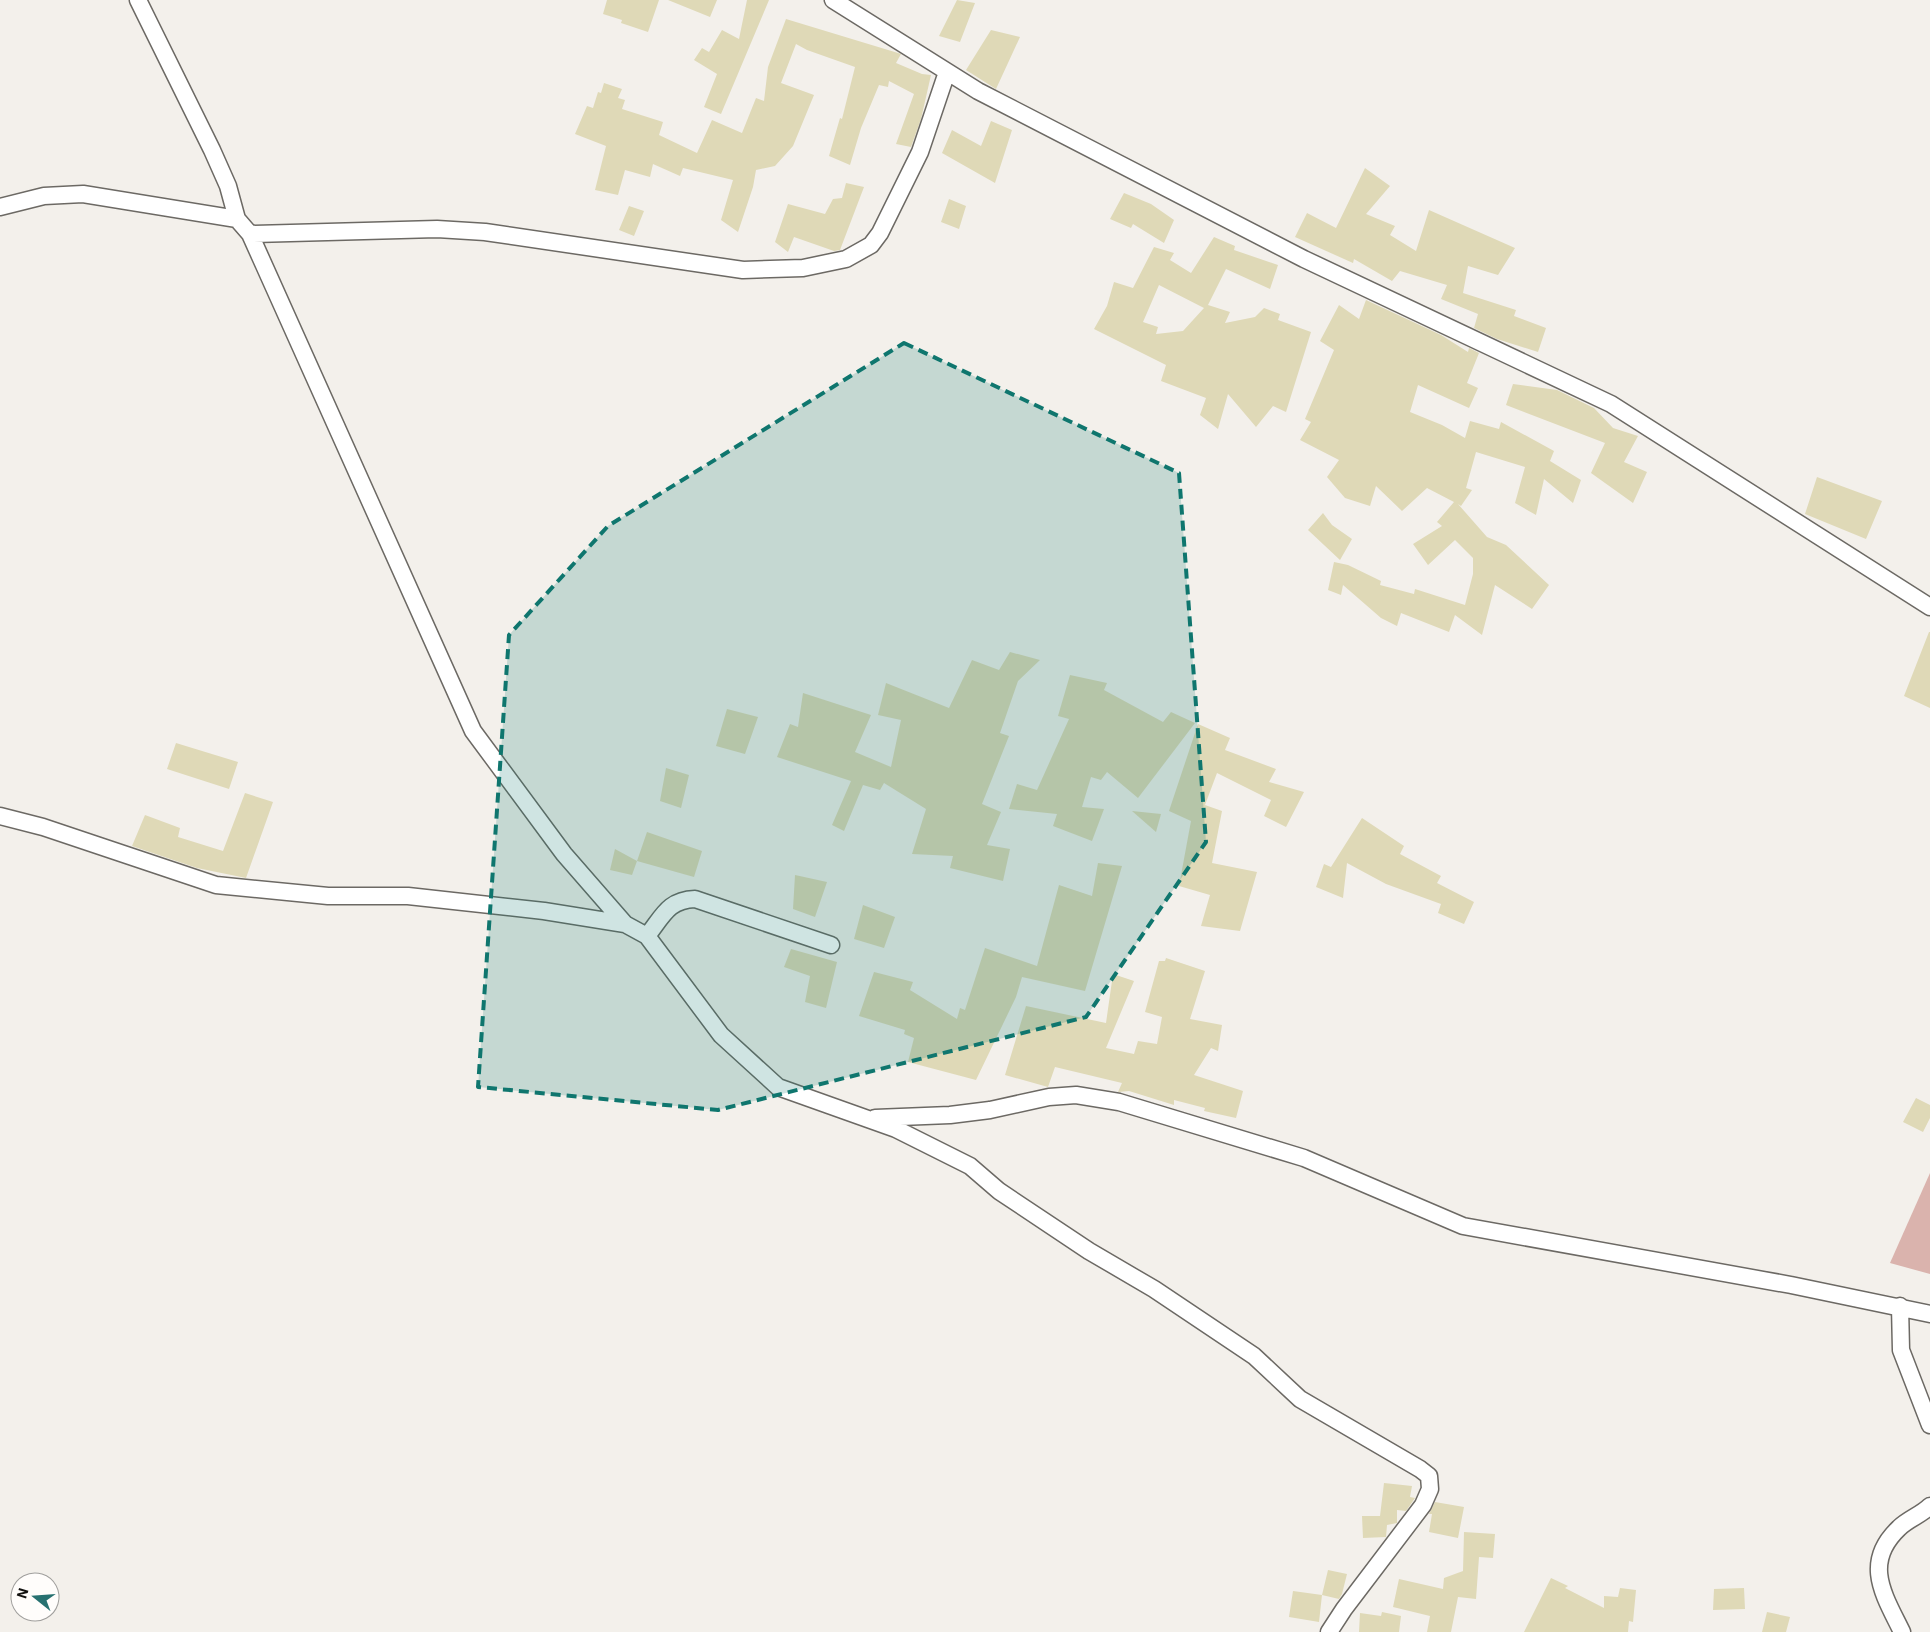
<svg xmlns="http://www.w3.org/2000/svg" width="1930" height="1632" font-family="'IBM Plex Sans',sans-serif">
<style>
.green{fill:#dab3ad}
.building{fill:#dfd9b7;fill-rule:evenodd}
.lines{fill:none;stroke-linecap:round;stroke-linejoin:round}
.minor-casing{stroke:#6c6964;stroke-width:19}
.minor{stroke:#fff;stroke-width:16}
.marked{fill:#0f766e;fill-opacity:0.2;stroke:#0f766e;stroke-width:4;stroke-dasharray:10 6;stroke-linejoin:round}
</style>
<rect width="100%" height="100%" fill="#f3f0eb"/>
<path class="green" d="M1930,1173V1274L1890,1263Z"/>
<path class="building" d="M607,0H659L648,32L621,23L622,20L603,14Z
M668,0H717L710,17Z
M747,0H769L721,114L704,107L717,74L694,60L702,48L709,52L722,30L739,39Z
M957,0L975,3L960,42L939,36Z
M786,19L898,53L901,54L896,63L922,74L931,75L921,119L911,147L896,144L914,94L889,81L888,87L879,85L861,128L850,165L829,156L840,118L842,119L855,67L807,50L796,44L781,83L814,95L793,146L775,166L756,170L753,187L738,232L721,220L733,180L683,168L680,176L653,164L650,177L625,170L618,195L595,190L606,146L575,134L587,106L593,108L598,92L601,93L604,83L622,89L618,98L625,100L622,109L663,122L659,135L697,153L712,120L742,133L756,98L764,101L768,67Z
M991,30L1020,37L996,89L966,70Z
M991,121L1012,130L995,183L942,153L952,130L981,146Z
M1365,168L1390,186L1366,214L1395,226L1390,235L1416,251L1429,210L1515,248L1498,275L1468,266L1463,293L1516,310L1514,316L1546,328L1538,352L1497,339L1474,328L1478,314L1441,299L1447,285L1400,271L1392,281L1354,259L1353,263L1295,237L1307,213L1336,228Z
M846,183L864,187L840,250L834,251L794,237L788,252L775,242L788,204L825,214L833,199L842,198Z
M1124,193L1151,204L1174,220L1164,243L1133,224L1131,228L1110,219Z
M949,199L966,206L959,229L941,222Z
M629,206L644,211L634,236L619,230Z
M1214,237L1235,246L1234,250L1278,265L1270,289L1226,269L1208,305L1230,312L1225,323L1255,317L1264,308L1280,314L1278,320L1311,332L1286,412L1273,406L1256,427L1228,394L1218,429L1200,415L1206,398L1161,381L1166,365L1094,329L1107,306L1114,282L1133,288L1154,247L1174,253L1170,260L1191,273ZM1159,285L1204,308L1183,331L1156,334L1158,327L1143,322Z
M1366,300L1441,335L1468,352L1469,348L1479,353L1467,383L1478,388L1469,408L1418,385L1410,412L1442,425L1465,438L1470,421L1499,429L1501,422L1554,451L1550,461L1581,480L1573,503L1544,479L1536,515L1515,503L1525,467L1476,452L1466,488L1472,490L1461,506L1458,504L1487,537L1506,545L1549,585L1532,609L1495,585L1482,635L1455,615L1449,632L1401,613L1397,626L1381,618L1343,585L1341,595L1328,590L1334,562L1348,565L1381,581L1380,585L1414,594L1415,589L1465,605L1473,574V558L1455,540L1428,565L1413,544L1442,526L1437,522L1454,502L1427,488L1402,511L1376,486L1370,506L1345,498L1327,477L1339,460L1300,440L1311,422L1305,419L1334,350L1320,341L1339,305L1359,319Z
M1513,384L1557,390L1594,408L1613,428L1638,436L1624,462L1647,472L1633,503L1591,473L1605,443L1506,405Z
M1817,477L1882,501L1866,539L1805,514Z
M1323,513L1332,525L1352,539L1340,560L1308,530Z
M1929,632H1930V708L1904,696Z
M1010,652L1040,660L1018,681L1000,733L1009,736L982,804L1001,812L987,845L1010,849L1003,881L950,868L953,856L912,854L926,809L884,783L880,790L863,785L844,831L832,825L851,781L777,757L790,724L798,727L803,693L871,715L855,752L891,767L901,720L878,715L886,683L949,708L972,660L999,670Z
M1070,675L1107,683L1104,690L1163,722L1171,712L1195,723L1138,798L1107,772L1101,780L1091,777L1082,807L1104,809L1092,841L1053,826L1057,814L1009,809L1017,784L1037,790L1069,719L1058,716Z
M727,709L758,717L745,754L716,746Z
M1198,724L1230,738L1225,750L1276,769L1269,782L1304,792L1286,827L1264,816L1271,800L1217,773L1205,805L1222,811L1212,863L1257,872L1240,931L1201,926L1210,895L1179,886L1191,821L1169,811Z
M176,743L238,762L229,789L167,769Z
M666,768L689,775L681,808L660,801Z
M245,793L273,802L246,878L197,868L132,846L145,815L180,828L178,837L223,851Z
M1132,811L1161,814L1156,832Z
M1362,818L1404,846L1400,854L1441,876L1437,883L1474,902L1464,924L1438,913L1441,904L1386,884L1347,863L1343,898L1316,887L1324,864L1331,867Z
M647,832L702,851L694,877L637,861Z
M615,849L637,861L632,875L610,870Z
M1098,863L1122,866L1085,991L1022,977L1016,997L976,1080L908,1062L914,1038L904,1034L905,1030L859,1016L874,972L913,982L910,990L957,1019L960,1008L965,1010L985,948L1037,966L1059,885L1092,896Z
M795,875L827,882L815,917L793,909Z
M863,905L895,917L884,948L854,939Z
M791,949L837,962L826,1008L805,1002L810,976L784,967Z
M1166,958L1205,971L1190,1019L1222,1025L1218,1051L1211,1048L1194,1075L1243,1091L1236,1118L1204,1111L1205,1108L1174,1100V1105L1129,1091L1118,1092L1122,1083L1055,1067L1048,1087L1005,1075L1026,1006L1106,1023L1113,974L1134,981L1106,1048L1134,1054L1138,1041L1157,1044L1162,1017L1145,1012L1159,961H1165Z
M1916,1098L1930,1105V1118L1923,1132L1903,1122Z
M1384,1483L1412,1486L1410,1497L1415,1498L1406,1511L1397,1510V1523L1387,1525L1386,1537L1363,1538L1362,1516H1380Z
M1435,1502L1464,1507L1458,1538L1429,1532L1432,1514H1429Z
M1464,1532L1495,1534L1493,1558L1479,1557L1476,1599L1458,1597L1451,1632H1427L1430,1616L1393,1607L1399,1579L1443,1589L1444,1578L1463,1571Z
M1328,1570L1347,1574L1342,1594L1339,1599L1322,1595Z
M1551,1578L1568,1586L1565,1588L1604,1608V1596L1618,1597L1620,1588L1636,1590L1633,1622L1629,1621L1628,1632H1524Z
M1744,1588L1745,1609L1713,1610L1714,1589Z
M1293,1591L1322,1595L1319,1622L1289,1617Z
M1382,1612L1401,1616L1399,1632H1359L1360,1613L1381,1616Z
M1767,1612L1790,1617L1786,1632H1762Z"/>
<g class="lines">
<defs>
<path id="minor" d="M138,0L212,150L228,186L237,219L250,234L437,229L485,232L743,270L803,268L846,259L871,245L880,233L920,152L947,72
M833,0L978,91L1304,259L1611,404L1930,607
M0,207L44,196L83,194L237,219
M250,234L473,731L564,854L625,924
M0,816L43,827L216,885L328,896H408L544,911L625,924L647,936L721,1035L778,1087L896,1129L970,1166L999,1191L1089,1251L1154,1289L1254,1356L1300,1399L1420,1469L1429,1476L1430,1489L1423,1505L1344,1609L1329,1632
M647,936C663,916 668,900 695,899L831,945
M875,1118L950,1115L990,1110L1049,1097L1076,1095L1119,1102L1304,1158L1463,1226L1791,1285L1930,1314
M1900,1306L1901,1350L1930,1425
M1902,1632C1884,1595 1862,1563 1899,1528C1908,1519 1921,1515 1930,1506"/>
</defs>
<use href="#minor" class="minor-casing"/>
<use href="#minor" class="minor"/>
</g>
<path class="marked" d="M904,343L1179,473L1206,842L1086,1017L718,1110L478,1087L509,635L608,526Z"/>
<g transform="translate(35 1597) rotate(287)"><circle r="24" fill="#fffdfb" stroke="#a09f9d"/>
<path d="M0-4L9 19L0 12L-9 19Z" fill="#277170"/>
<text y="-8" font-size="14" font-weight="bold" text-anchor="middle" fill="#12110f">N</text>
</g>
</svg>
